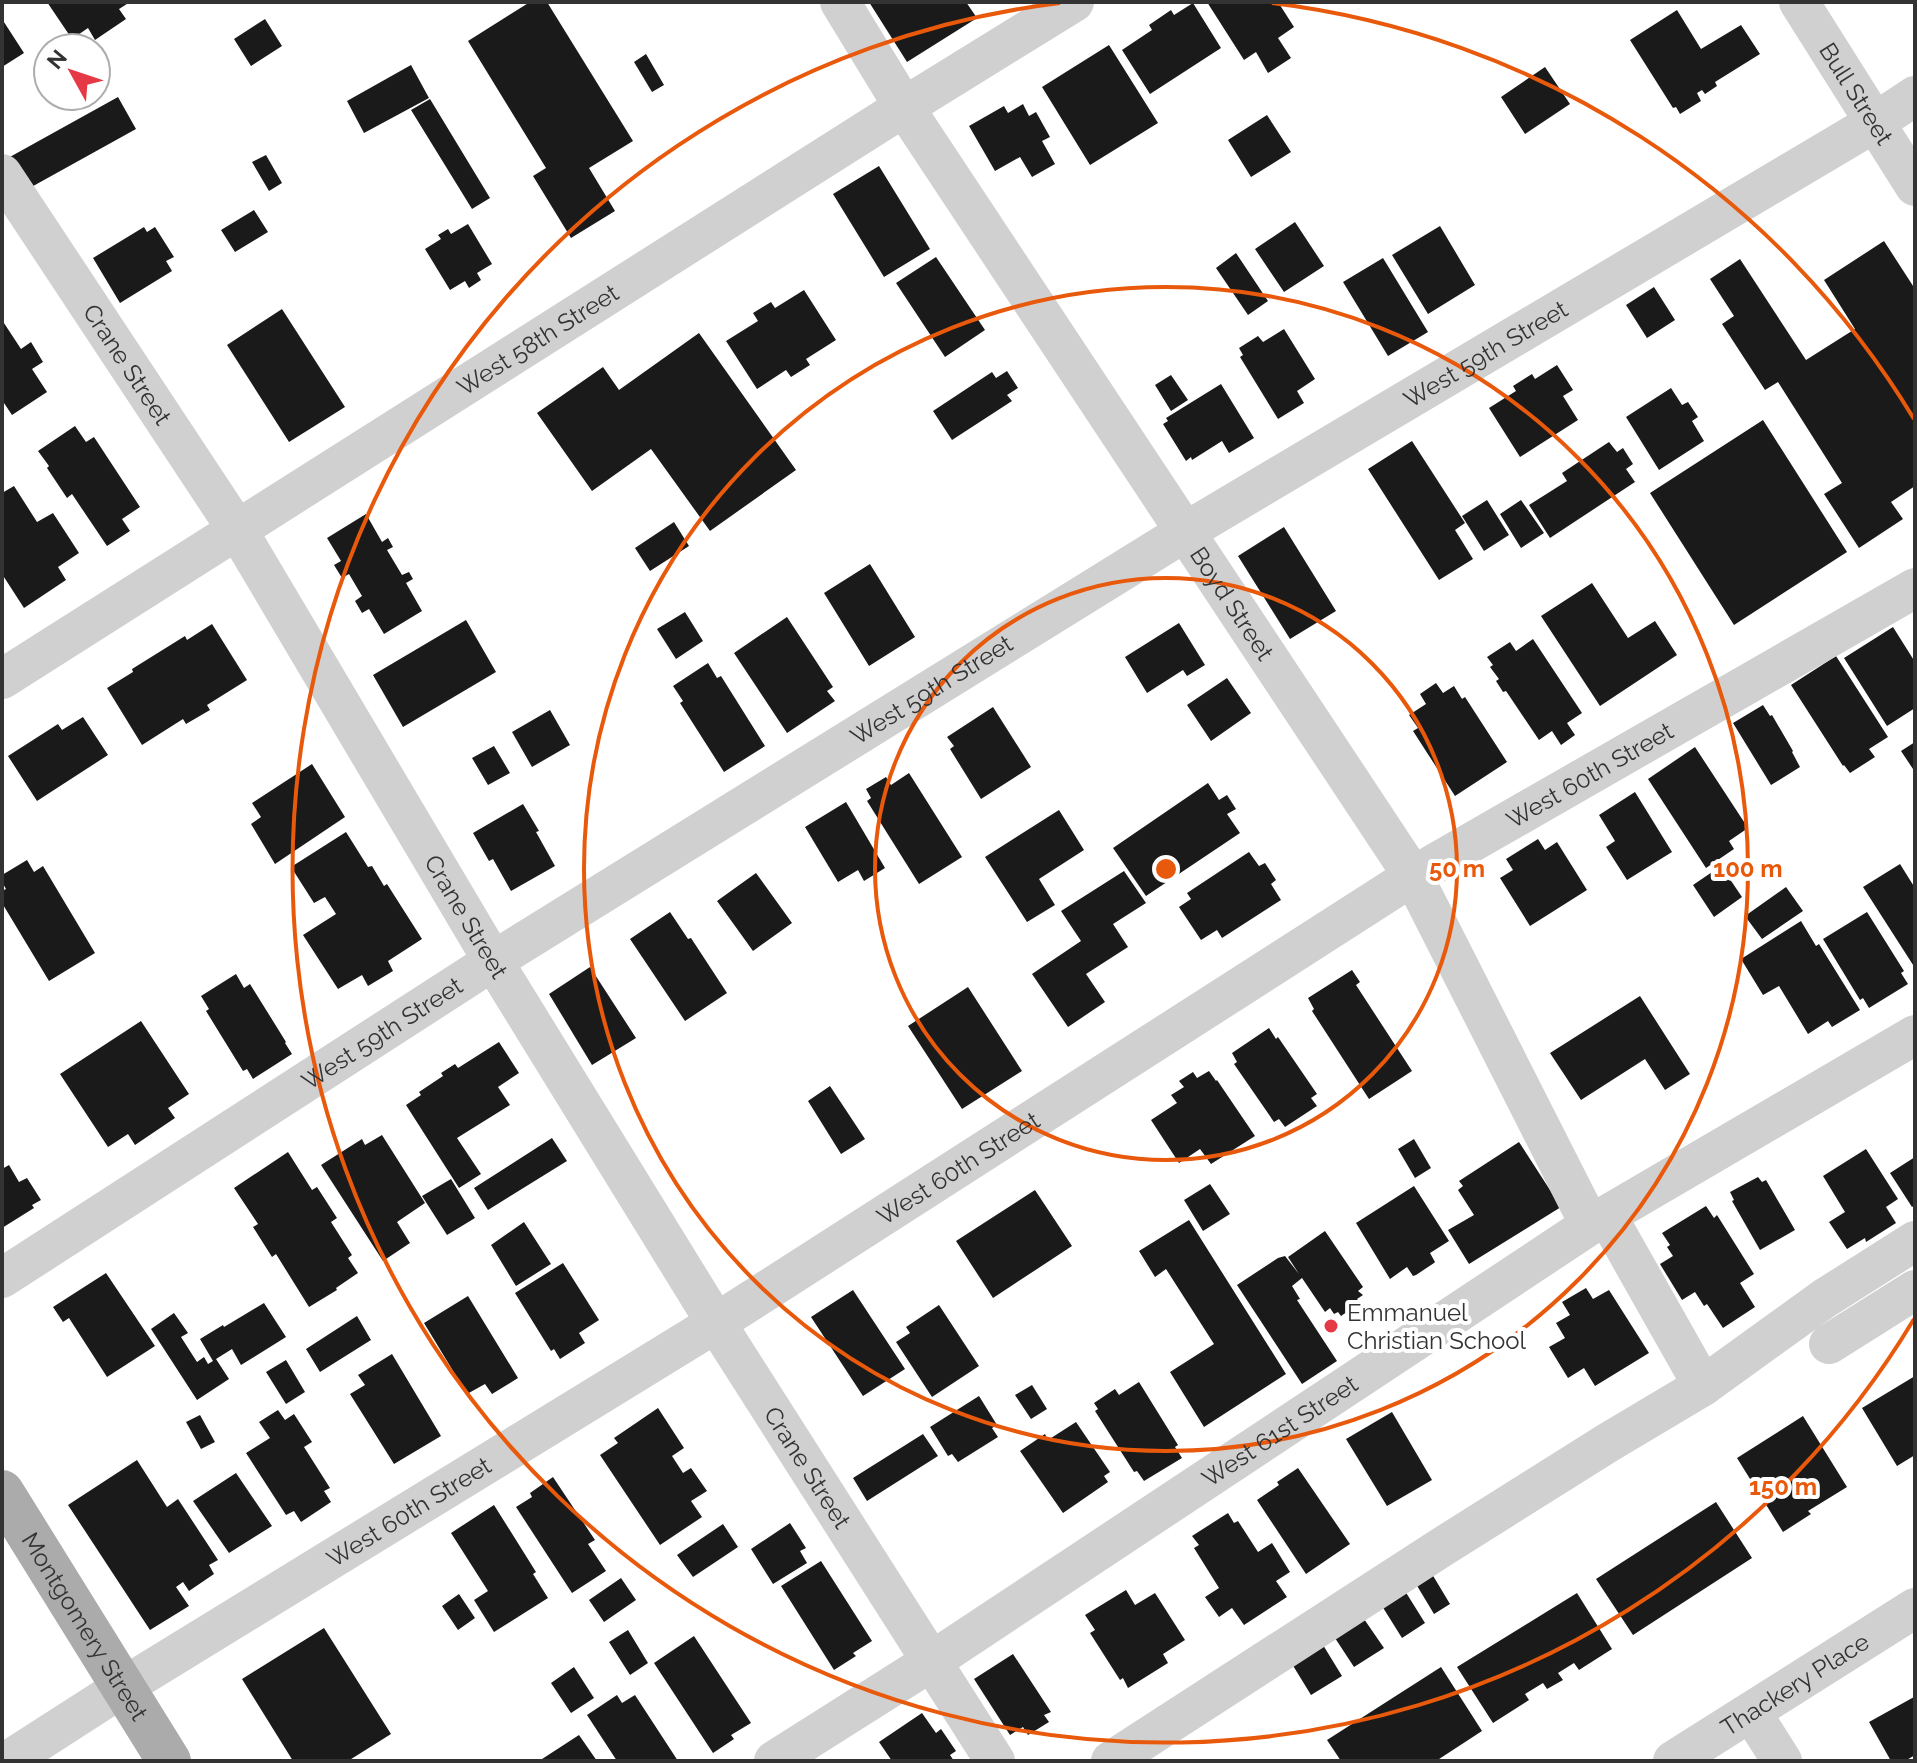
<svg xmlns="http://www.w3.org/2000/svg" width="1917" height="1763" font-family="Raleway,sans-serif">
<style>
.building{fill:#1a1a1a}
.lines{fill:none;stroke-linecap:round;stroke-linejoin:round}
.minor{stroke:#d0d0d0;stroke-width:40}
.major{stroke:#ababab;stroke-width:44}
.ring{fill:none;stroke:#e8590c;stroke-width:4}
.poi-dot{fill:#e63946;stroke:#fff;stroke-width:3}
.labels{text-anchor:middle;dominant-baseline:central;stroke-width:8;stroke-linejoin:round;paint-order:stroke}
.street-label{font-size:24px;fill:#333;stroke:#fff}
.poi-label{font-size:24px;fill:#333;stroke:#fff;text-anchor:start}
.centre{fill:#e8590c;stroke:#fff;stroke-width:4}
.ring-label{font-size:24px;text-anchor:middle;font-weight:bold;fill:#e8590c;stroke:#fff;stroke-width:8;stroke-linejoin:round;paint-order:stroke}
</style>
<rect width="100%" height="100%" fill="#fff"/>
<path class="building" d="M47,2H130L119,9L126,19L95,40L88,28L72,39Z
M530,2H547L633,141L589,168L615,211L571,238L533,176L546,168L468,41Z
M869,2H966L977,18L907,62Z
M1207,2H1278L1294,27L1278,38L1291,58L1268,73L1256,52L1244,60Z
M1193,3L1221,48L1150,94L1122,50L1152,30L1149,25L1171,10L1174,15Z
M1677,10L1701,49L1741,25L1760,54L1715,82L1717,86L1705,94L1702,90L1697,93L1701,101L1680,114L1676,107L1673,108L1630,40Z
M2,19L24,53L2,67Z
M265,19L282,46L251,66L234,39Z
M1109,45L1158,123L1090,165L1042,87Z
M646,54L664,85L652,92L634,62Z
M411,65L429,98L364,133L347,101Z
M1545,67L1570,104L1525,134L1501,97Z
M118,97L136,129L26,190L8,158Z
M430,99L490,198L472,209L411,110Z
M1023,104L1029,116L1036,112L1050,137L1042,141L1055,164L1032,177L1020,157L995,171L969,126L1004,106L1008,113Z
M1267,115L1291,152L1251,177L1228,140Z
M266,155L282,183L269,191L252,162Z
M879,166L930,249L884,277L833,194Z
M254,210L268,232L235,252L221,230Z
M1295,222L1324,266L1284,292L1255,249Z
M468,224L492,264L477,273L481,280L469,288L465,281L450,290L425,249L441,239L438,235L448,229L451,234Z
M1440,226L1475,285L1428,314L1392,255Z
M144,227L147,232L155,227L174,257L166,261L172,271L120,303L93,258Z
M1884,241L1915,289V486L1891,502L1903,519L1859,548L1824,494L1842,483L1778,382L1765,390L1722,324L1734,316L1710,279L1740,259L1806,360L1855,329L1824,280Z
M1236,253L1268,301L1248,315L1216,268Z
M936,257L985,330L945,357L896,283Z
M1383,258L1428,332L1388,356L1343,282Z
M1654,287L1675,320L1647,338L1626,305Z
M804,290L836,340L806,359L810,365L791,377L786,370L757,389L726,341L758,321L753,313L771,302L775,308Z
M282,309L345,407L289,442L227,345Z
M2,320L21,349L31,342L43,362L32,369L47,392L12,415L2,400Z
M1284,329L1315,379L1297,391L1304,403L1278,419L1240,357L1243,355L1239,348L1258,336L1263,342Z
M699,333L796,470L710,531L651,449L592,491L537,413L603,367L619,390Z
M1557,365L1573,390L1563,396L1578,420L1520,457L1489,408L1516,391L1513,386L1532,374L1535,379Z
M1007,371L1018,388L1007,395L1012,401L952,440L933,411L992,372L996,378Z
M1171,375L1188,400L1171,411L1155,385Z
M1221,384L1254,438L1229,453L1222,441L1192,460L1191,457L1186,461L1163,424L1168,421L1166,418Z
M1671,388L1682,405L1688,402L1698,417L1692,421L1704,441L1659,470L1626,417Z
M1763,420L1847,552L1734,625L1650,493Z
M75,426L86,442L94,437L140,507L122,519L130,531L107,546L72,494L67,498L47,468L49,466L38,451Z
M1412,441L1465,523L1455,530L1473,559L1439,580L1368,469Z
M1609,442L1617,452L1623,448L1633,464L1626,469L1635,482L1550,538L1529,505L1567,481L1562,473Z
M14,486L37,522L53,513L79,553L58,567L66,580L24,608L2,574V493Z
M1487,500L1509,535L1484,551L1462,516Z
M1521,500L1544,533L1521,548L1500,514Z
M366,514L382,542L388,538L393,547L387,550L402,575L409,572L413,579L406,583L422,611L384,634L369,609L362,613L355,601L362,596L349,574L342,578L334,565L341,561L327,538Z
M674,522L689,546L650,571L635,548Z
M1284,527L1336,611L1290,639L1238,556Z
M870,564L915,637L869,666L824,593Z
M1592,583L1628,638L1655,621L1677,655L1600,706L1541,616Z
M685,612L703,641L676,659L657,629Z
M787,617L833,687L827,691L835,701L787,733L734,653Z
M466,620L496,672L403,727L373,675Z
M1179,623L1205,665L1187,676L1183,670L1147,693L1125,657Z
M212,624L247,680L207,705L210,710L186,724L183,719L142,745L107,688L133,672L132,669L185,636L187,640Z
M1893,627L1915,662V708L1887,726L1844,658Z
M1533,639L1582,713L1567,723L1575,735L1561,745L1552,731L1539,740L1506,691L1503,692L1496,681L1499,679L1490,667L1493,665L1487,657L1510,642L1516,651Z
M1836,656L1888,737L1869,749L1875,757L1850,773L1844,765L1843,766L1791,685Z
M708,663L717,678L721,676L765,746L724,772L680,703L683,701L673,686Z
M1227,678L1251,713L1211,741L1187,705Z
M1436,683L1443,693L1454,686L1462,699L1465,697L1507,762L1455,796L1413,731L1418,728L1409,715L1426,704L1420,694Z
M1763,705L1770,716L1772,715L1793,751L1792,752L1800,767L1771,785L1733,723Z
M993,707L1031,767L981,799L950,749L954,746L947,737Z
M550,710L570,745L532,767L512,732Z
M83,717L108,755L37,801L8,756L58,724L62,730Z
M1915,742V772L1901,751Z
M494,746L510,773L488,785L472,758Z
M1695,747L1748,828L1729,841L1734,849L1706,868L1648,779Z
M312,764L345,817L275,864L251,824L261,817L252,803Z
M909,773L962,857L919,884L867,801L871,798L866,789L886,777L891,785Z
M1208,783L1219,800L1227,795L1236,809L1227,814L1240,833L1146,896L1113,848Z
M1635,792L1672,852L1627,880L1606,847L1615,841L1599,815Z
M846,802L885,868L864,881L858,870L838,882L805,827Z
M523,804L539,831L536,832L555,866L511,891L493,859L489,861L473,833Z
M1059,810L1084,850L1039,879L1055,905L1027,922L985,857Z
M346,832L368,867L372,866L384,886L387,884L422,939L388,961L393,971L368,986L362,975L338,989L303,935L336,914L325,897L314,903L291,867Z
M1538,839L1545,850L1557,842L1587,890L1530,926L1500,878L1513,870L1506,859Z
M1249,852L1259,866L1265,863L1276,880L1271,884L1281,900L1222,938L1217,930L1201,940L1179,907L1191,899L1187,893Z
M27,860L34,872L43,866L95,953L49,981L2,903V891L6,889L2,882V875Z
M1900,864L1915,888V968L1863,887Z
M1721,866L1742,897L1714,917L1693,885Z
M1124,871L1146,903L1113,924L1128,947L1086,974L1105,1002L1068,1027L1032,974L1081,941L1061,911Z
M756,873L792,923L753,951L717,901Z
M1786,887L1803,911L1762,939L1745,916Z
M670,912L688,939L691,938L727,993L685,1021L630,939Z
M1867,912L1904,971L1901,973L1908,984L1869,1008L1863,998L1860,1000L1823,939Z
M1801,921L1816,946L1819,944L1860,1010L1832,1027L1828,1021L1808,1034L1779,986L1763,995L1741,959Z
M590,967L636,1038L592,1065L549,994Z
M1352,970L1360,982L1356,985L1412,1071L1369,1099L1312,1011L1314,1009L1308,998Z
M236,974L244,988L250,984L286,1042L285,1043L292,1054L253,1079L247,1069L243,1071L206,1011L209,1009L201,996Z
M968,987L1022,1071L962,1109L908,1026Z
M1640,996L1690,1074L1665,1090L1645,1059L1581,1100L1550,1053Z
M141,1021L189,1094L168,1108L175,1118L135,1145L128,1134L108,1147L60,1074Z
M1269,1028L1276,1039L1278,1037L1317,1094L1311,1098L1317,1106L1285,1127L1279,1119L1274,1122L1234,1064L1237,1062L1232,1053Z
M499,1042L519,1073L498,1087L510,1105L457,1138L481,1174L459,1188L406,1105L421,1095L419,1092L443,1076L441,1073L455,1064L458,1068Z
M1209,1071L1216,1081L1217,1080L1255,1136L1211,1164L1200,1149L1179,1163L1151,1120L1177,1103L1171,1095L1184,1087L1179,1081L1193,1072L1197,1078Z
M830,1086L865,1139L841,1154L808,1101Z
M382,1135L425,1203L397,1222L410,1243L383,1261L321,1165L362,1139L365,1145Z
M552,1138L567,1161L488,1210L474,1188Z
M1414,1139L1431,1168L1415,1178L1398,1149Z
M1519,1142L1561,1207L1469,1264L1448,1230L1474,1215L1458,1190L1463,1186L1459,1181Z
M1866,1149L1898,1199L1886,1207L1896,1223L1866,1242L1865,1238L1847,1249L1829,1222L1845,1212L1823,1176Z
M288,1152L312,1190L317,1187L337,1218L331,1222L352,1255L348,1258L358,1273L336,1288L337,1290L309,1307L276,1254L272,1257L253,1227L258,1224L234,1188Z
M1915,1157V1205L1912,1207L1890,1173Z
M9,1165L19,1182L27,1178L41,1200L32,1205L34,1208L2,1228V1169Z
M1758,1177L1762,1182L1766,1180L1795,1230L1760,1250L1732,1201L1734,1200L1730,1192Z
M451,1179L475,1218L447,1235L422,1196Z
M1210,1184L1230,1214L1203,1231L1184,1200Z
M1414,1186L1449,1241L1430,1253L1435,1262L1434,1263L1416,1275L1413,1276L1407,1267L1390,1279L1356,1223Z
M1035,1190L1072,1246L993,1298L956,1241Z
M1706,1206L1714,1218L1717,1215L1754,1274L1740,1283L1755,1307L1723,1328L1707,1304L1704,1306L1695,1292L1682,1300L1660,1264L1673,1256L1667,1247L1670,1245L1662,1233Z
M1189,1220L1286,1374L1204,1427L1170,1372L1214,1344L1166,1269L1155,1277L1139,1251Z
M524,1222L551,1264L516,1286L491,1245Z
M1325,1231L1363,1287L1358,1291L1363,1295L1357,1299L1360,1303L1341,1316L1338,1312L1334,1314L1330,1308L1325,1312L1302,1278L1292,1286L1300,1299L1297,1300L1337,1361L1302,1384L1237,1285L1278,1258L1285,1256L1299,1274L1288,1257Z
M563,1263L599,1320L579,1333L585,1343L560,1359L554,1349L551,1351L515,1293Z
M106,1273L155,1346L107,1377L69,1318L63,1322L53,1307Z
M1586,1288L1593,1299L1609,1290L1649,1353L1595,1386L1584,1368L1568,1378L1549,1347L1565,1338L1556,1323L1570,1315L1562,1302Z
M853,1290L905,1369L863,1396L811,1317Z
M468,1296L518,1378L492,1394L485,1384L467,1394L424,1323Z
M264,1303L286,1337L241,1365L232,1349L216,1359L229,1379L197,1400L151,1329L174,1313L188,1333L181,1337L197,1362L204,1357L208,1364L213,1361L200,1339L223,1325L224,1327Z
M939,1305L979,1366L932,1397L896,1342L910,1333L906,1327Z
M357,1316L371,1340L320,1372L306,1349Z
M392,1354L441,1436L394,1464L350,1394L365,1385L358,1375Z
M286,1360L305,1392L286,1404L266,1372Z
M1915,1376V1455L1897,1466L1862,1408Z
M1139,1382L1178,1445L1175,1447L1182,1458L1144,1481L1137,1471L1134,1472L1095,1411L1098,1409L1094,1403L1115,1389L1119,1395Z
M1032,1385L1047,1409L1031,1419L1015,1395Z
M979,1396L997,1425L992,1428L998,1437L958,1462L952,1454L948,1456L930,1427Z
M658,1408L684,1448L672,1456L683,1473L691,1468L707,1491L691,1501L702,1517L660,1545L600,1455L618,1443L614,1438Z
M278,1410L285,1420L294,1414L312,1442L304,1447L330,1488L324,1491L331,1502L301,1522L294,1511L286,1515L246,1453L270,1438L259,1422Z
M1392,1412L1432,1480L1387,1506L1346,1439Z
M200,1415L215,1442L201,1449L186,1422Z
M1803,1416L1847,1487L1808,1511L1811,1514L1783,1532L1737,1458Z
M1076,1422L1110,1472L1104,1476L1108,1482L1063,1513L1020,1451L1045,1434L1048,1440Z
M923,1434L938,1456L867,1501L853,1478Z
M137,1460L167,1507L178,1499L218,1560L209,1565L214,1574L189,1591L183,1582L176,1587L189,1606L150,1630L68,1505Z
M1298,1468L1350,1544L1306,1574L1257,1500L1279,1485L1277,1482Z
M236,1473L272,1526L229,1553L193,1501Z
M553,1477L595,1540L588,1544L606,1571L572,1593L516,1507L532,1497L530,1493Z
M1716,1502L1752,1558L1633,1635L1596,1579Z
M494,1505L536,1572L533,1574L548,1598L494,1632L474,1600L488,1591L451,1533Z
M1228,1513L1234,1523L1238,1521L1258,1552L1272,1543L1290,1572L1276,1581L1287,1597L1244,1625L1232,1608L1219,1617L1205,1597L1219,1588L1194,1548L1199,1545L1192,1536Z
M790,1523L806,1548L800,1551L807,1563L773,1584L751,1549Z
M723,1524L738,1547L693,1577L677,1555Z
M821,1561L872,1641L853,1653L856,1656L834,1670L781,1586Z
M1432,1574L1450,1604L1434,1614L1416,1584Z
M621,1578L636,1600L604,1622L589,1600Z
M1126,1590L1135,1605L1155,1593L1185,1640L1163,1654L1168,1663L1128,1688L1123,1678L1120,1680L1090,1633L1095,1630L1085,1615Z
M1405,1591L1425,1623L1402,1638L1382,1606Z
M1577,1593L1612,1649L1579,1670L1574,1663L1558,1673L1563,1680L1547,1689L1543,1683L1525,1694L1529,1700L1493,1723L1457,1667Z
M459,1594L475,1618L458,1630L442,1606Z
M1364,1619L1384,1648L1354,1667L1335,1638Z
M324,1628L391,1734L348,1761H293L242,1679Z
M628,1630L648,1663L630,1675L609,1642Z
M694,1636L751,1723L731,1735L734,1739L713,1753L654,1663Z
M1323,1645L1342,1676L1311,1695L1292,1664Z
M1013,1654L1051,1712L1044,1715L1049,1722L1028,1735L1023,1727L1010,1735L974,1679Z
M574,1667L594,1698L571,1713L551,1683Z
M1441,1667L1482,1731L1436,1761H1341L1327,1740Z
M617,1695L622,1703L635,1695L678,1761H617L587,1715Z
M1914,1697L1915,1755L1905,1761H1891L1869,1722Z
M922,1713L936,1733L941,1729L956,1751L950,1755L954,1761H892L879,1742Z
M579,1735L597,1761H539Z"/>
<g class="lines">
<g class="minor">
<path id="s1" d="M840,2L904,107L1413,876L1590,1225"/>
<path id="s2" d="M1799,2L1915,186"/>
<path id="s3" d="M2,174L238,531L493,961L716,1323L995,1761"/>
<path id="s4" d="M2,679L904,107L1074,2"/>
<path id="s5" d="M2,1278L493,961L1185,532L1874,123L1915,96"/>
<path d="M1829,1344L1915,1290"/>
<path d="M1703,1386L1825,1298L1915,1241"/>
<path d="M1751,1712L1782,1761"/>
<path id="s6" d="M8,1761L123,1687L716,1323L1413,876L1915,588"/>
<path id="s7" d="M774,1761L932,1661L1590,1225L1915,1035"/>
<path d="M1111,1761L1442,1547L1609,1442L1703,1386L1607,1216"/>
<path id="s8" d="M1673,1761L1915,1608"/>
</g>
<path class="major" id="s9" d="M2,1492L169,1761"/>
</g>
<g class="ring">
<circle cx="1166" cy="869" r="291"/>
<circle cx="1166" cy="869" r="582"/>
<path d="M1914 1319A873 873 0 1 1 1060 3M1272 3A873 873 0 0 1 1914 419"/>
</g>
<circle class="poi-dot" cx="1331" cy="1326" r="8"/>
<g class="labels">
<g class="street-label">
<text stroke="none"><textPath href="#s2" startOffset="108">Bull Street</textPath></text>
<text stroke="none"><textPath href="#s4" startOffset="634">West 58th Street</textPath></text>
<text stroke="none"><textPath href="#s5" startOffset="1748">West 59th Street</textPath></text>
<text stroke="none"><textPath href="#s3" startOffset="228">Crane Street</textPath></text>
<text stroke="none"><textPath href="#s1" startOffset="718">Boyd Street</textPath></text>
<text stroke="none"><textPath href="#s5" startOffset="1100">West 59th Street</textPath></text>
<text stroke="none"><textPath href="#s6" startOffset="1864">West 60th Street</textPath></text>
<text stroke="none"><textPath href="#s3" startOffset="876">Crane Street</textPath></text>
<text stroke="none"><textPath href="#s5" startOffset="452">West 59th Street</textPath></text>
<text stroke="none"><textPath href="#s6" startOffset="1120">West 60th Street</textPath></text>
<text stroke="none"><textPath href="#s7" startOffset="604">West 61st Street</textPath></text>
<text stroke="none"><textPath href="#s3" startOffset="1524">Crane Street</textPath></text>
<text stroke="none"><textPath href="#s6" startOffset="472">West 60th Street</textPath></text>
<text stroke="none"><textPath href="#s9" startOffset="158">Montgomery Street</textPath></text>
<text stroke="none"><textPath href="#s8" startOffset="144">Thackery Place</textPath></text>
</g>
<g class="poi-label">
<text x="1347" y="1312">Emmanuel<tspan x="1347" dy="28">Christian School</tspan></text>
</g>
</g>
<circle cx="1166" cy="869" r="12" class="centre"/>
<g class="ring-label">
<text x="1457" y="877">50 m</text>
<text x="1748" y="877">100 m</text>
<text x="1783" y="1495">150 m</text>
</g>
<rect width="1917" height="1763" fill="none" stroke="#333333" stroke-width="8"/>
<g transform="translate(72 72) rotate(310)"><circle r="38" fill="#ffffff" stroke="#adadad" stroke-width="2"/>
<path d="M0-6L14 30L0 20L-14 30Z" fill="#e63946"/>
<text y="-12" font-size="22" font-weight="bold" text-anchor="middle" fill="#333333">N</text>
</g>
</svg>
